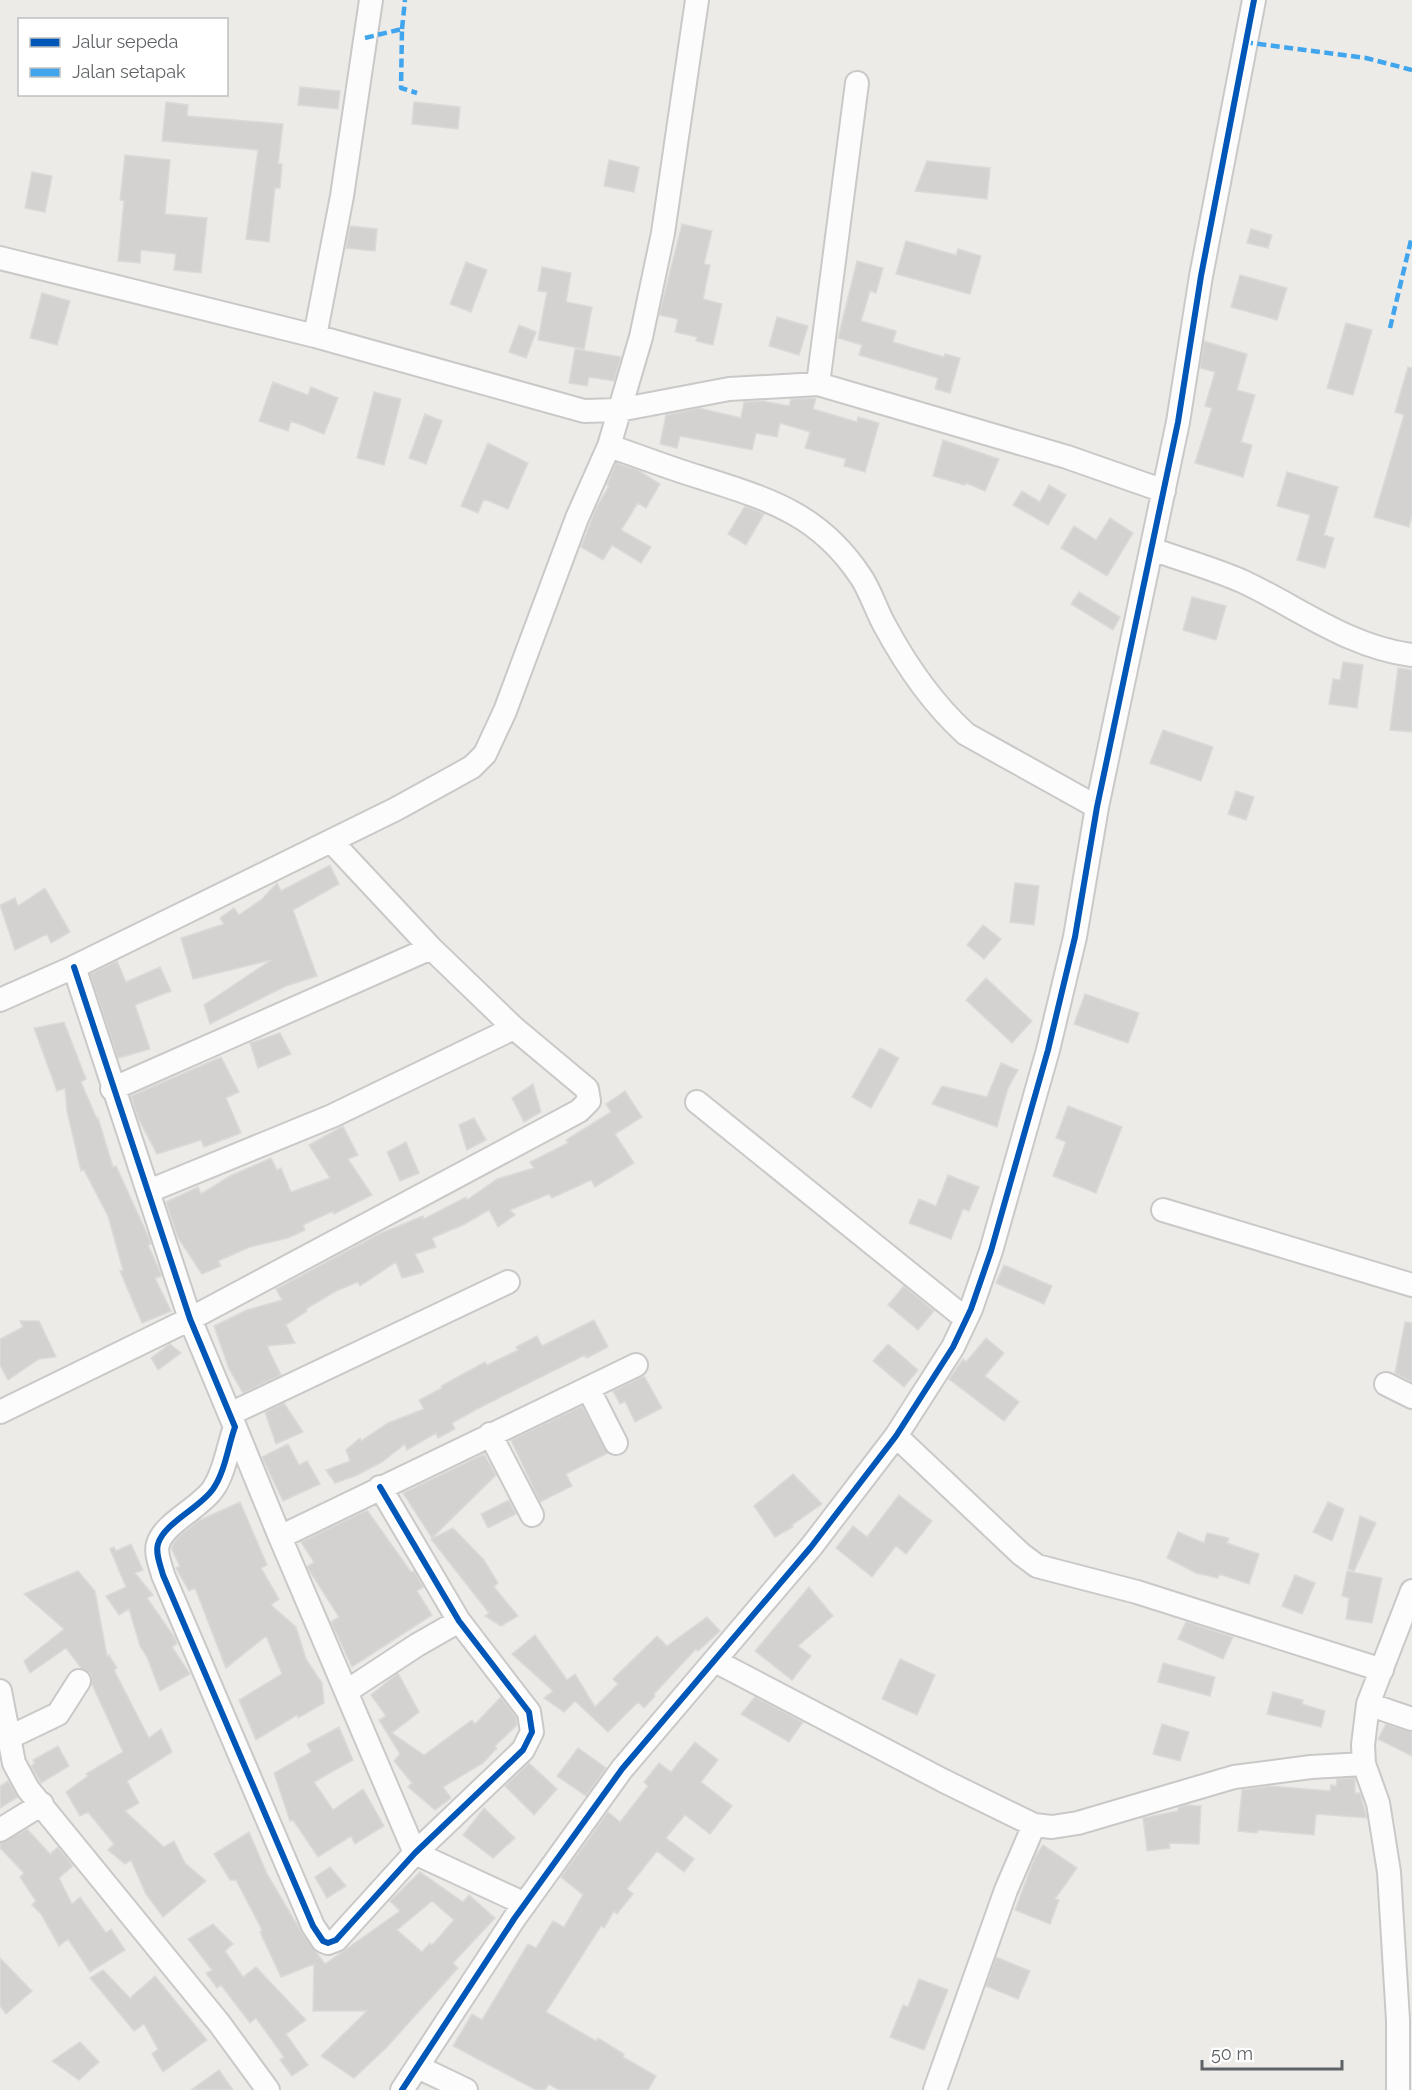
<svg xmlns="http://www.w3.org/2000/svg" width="1412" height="2090" font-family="Raleway,sans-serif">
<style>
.building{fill:#d4d2d1;stroke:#dcdad8;stroke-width:1.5;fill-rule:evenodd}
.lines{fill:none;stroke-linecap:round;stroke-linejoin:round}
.minor-casing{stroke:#cac9c8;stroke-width:26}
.minor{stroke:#fcfcfc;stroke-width:22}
.quiet{stroke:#41a5ee;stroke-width:4.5;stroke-dasharray:9 4.5;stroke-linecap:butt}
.cycleway-casing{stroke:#fff;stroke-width:10}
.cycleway{stroke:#0057b8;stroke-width:6}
</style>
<rect width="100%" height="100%" fill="#edebe8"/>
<path class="building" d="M300,87L340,91L338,109L298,105Z
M166,102L188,105L187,116L283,124L278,164H282L280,188H275L269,242L246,239L258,150L162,141Z
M414,102L460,107L458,129L412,124Z
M125,155L170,160L165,214L207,218L201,273L174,270L176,254L141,250L140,263L118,261L124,201L120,200Z
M609,160L639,167L634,192L604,186Z
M927,161L990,168L987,199L915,191Z
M32,172L52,176L45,212L25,208Z
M682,224L712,231L704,264L710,265L703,299L722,304L713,345L696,341L697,337L675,332L678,319L659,315Z
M350,226L377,229L375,251L346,248Z
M1251,229L1272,235L1268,248L1247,243Z
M906,241L956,255L958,249L981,256L970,294L896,274Z
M857,261L883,268L876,293L870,291L861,321L896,331L893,342L944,357L945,354L960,358L950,393L935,389L938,378L859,355L862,345L838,338Z
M466,262L487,270L471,312L450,304Z
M542,267L571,273L566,302L592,307L584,349L538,340L547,292L538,291Z
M1240,275L1287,288L1277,320L1231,307Z
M42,293L70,301L57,345L30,338Z
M777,317L808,326L799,355L769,346Z
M1346,323L1372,330L1353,395L1327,388Z
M519,325L536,332L526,358L509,352Z
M1204,341L1247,354L1237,390L1255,395L1241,442L1252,445L1243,477L1195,463L1212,408L1205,406L1215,372L1200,368Z
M575,349L621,357L614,381L589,377L587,386L569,383Z
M1408,367L1412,368V515L1409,527L1374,517L1404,415L1395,412Z
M273,382L308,395L311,387L338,398L324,434L291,421L288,431L259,421Z
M374,392L401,399L384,465L357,458Z
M816,398L813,409L857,422L858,417L879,423L865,472L844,466L846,459L805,448L810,432L780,423L777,437L756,433L752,450L680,436L677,448L660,444L666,415L699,408L741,418L744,402L763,401L789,406L791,399Z
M425,414L442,421L426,464L409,458Z
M943,440L999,459L985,491L966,483L965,485L933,476Z
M488,443L528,463L508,509L484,499L478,513L461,506Z
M616,463L638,470L660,484L646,508L638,503L621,530L651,547L641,563L612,545L603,560L581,547L596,508L609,486L607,485Z
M1287,472L1338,487L1324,535L1334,538L1325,568L1297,560L1310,515L1277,506Z
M1049,485L1066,495L1048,525L1013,505L1022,491L1040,502Z
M745,506L764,514L746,545L728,534Z
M1110,518L1133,533L1107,576L1061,548L1074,526L1096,540Z
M1079,592L1120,617L1113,630L1071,604Z
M1192,597L1226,606L1216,640L1183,630Z
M1343,662L1363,665L1357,708L1329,704L1333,679L1340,680Z
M1398,668L1412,670V732L1390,730Z
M1163,730L1213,747L1201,781L1150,763Z
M1236,791L1254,797L1246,820L1228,814Z
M330,865L339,884L293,910L317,976L286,986L210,1024L204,1005L271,960L193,979L181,938L224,924L220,918L234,908L239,915L262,899L277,883L281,891Z
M1015,883L1039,886L1034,925L1010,922Z
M45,888L70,932L51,943L47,934L15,950L0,905L15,898L18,906Z
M983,925L1001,939L984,959L967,945Z
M117,961L126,982L160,967L171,991L135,1005L150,1049L118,1058L90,974Z
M986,978L1032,1021L1012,1043L966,1000Z
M1085,994L1139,1013L1128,1043L1074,1024Z
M64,1022L86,1079L81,1082L97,1119L98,1118L113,1167L116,1166L149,1238L151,1244L148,1245L162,1276L155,1278L171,1311L142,1323L120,1271L123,1270L108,1216L84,1170L81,1171L67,1111L65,1088L57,1091L34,1028Z
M280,1033L291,1054L258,1068L250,1043Z
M880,1048L899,1058L871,1108L852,1097Z
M221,1057L239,1092L226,1098L241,1133L204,1147L201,1140L157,1154L138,1118L131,1096Z
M1001,1063L1018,1070L1008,1088L997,1127L932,1104L942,1086L987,1097Z
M533,1084L541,1112L524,1122L512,1098Z
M625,1091L642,1117L615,1134L634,1163L595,1187L591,1180L552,1198L549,1194L510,1210L515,1215L498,1227L489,1210L463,1225L432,1238L436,1247L415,1254L424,1272L402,1278L396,1262L360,1286L358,1282L336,1291L306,1309L307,1311L286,1325L295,1343L267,1346L281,1375L243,1393L229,1369L214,1326L247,1310L282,1300L276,1289L379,1234L423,1216L424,1219L466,1197L467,1200L497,1179L534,1168L530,1162L568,1143L566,1140L611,1112L606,1104Z
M1068,1106L1122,1127L1096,1193L1053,1176L1066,1142L1056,1138Z
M474,1118L486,1140L467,1150L459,1125Z
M343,1126L358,1155L348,1159L372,1195L334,1214L333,1211L303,1225L305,1230L288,1238L250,1247L218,1261L221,1266L202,1274L178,1238L166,1202L198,1187L201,1194L230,1176L271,1158L277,1170L281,1168L291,1192L330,1178L309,1145Z
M406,1142L419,1173L400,1181L387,1152Z
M948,1175L979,1187L969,1211L963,1209L951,1239L909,1223L919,1199L936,1206Z
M1004,1265L1052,1286L1044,1304L996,1283Z
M904,1286L934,1311L918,1330L888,1305Z
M594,1320L608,1347L587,1358L585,1355L477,1409L452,1423L455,1429L438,1438L436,1433L407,1450L405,1444L382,1462L355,1476L335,1483L326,1470L350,1461L346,1450L360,1438L361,1441L388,1423L424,1409L419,1400L442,1388L441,1386L485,1362L487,1365L518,1350L516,1347L537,1336L542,1346Z
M20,1321H39L56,1357L39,1359L8,1380L0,1365V1339L23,1327Z
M1405,1322L1412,1323V1382L1395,1373Z
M986,1338L1004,1353L985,1376L1019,1402L1004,1421L949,1379L963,1359L966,1362Z
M170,1344L181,1353L158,1370L151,1358Z
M888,1344L918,1370L904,1387L873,1361Z
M644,1376L662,1408L635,1422L625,1401L620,1404L613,1391Z
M284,1403L303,1432L276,1444L265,1412Z
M582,1406L608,1453L566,1474L572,1486L540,1502L511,1440Z
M288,1444L299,1465L307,1461L320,1484L283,1501L262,1457Z
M484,1454L496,1475L432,1538L403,1493Z
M793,1474L822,1504L792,1525L793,1527L775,1537L754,1506Z
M899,1495L932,1521L906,1554L896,1546L872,1577L836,1548L853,1526L867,1537Z
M509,1500L516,1514L488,1528L481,1514Z
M240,1502L267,1565L261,1568L279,1599L271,1605L296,1627L306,1659L322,1683L324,1703L298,1718L297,1715L256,1740L239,1700L282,1674L266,1636L226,1668L195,1588L189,1591L176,1568L180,1566L171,1548L177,1538L198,1521Z
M1328,1502L1344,1509L1332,1541L1313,1532Z
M367,1510L411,1572L414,1571L423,1587L417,1591L432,1615L352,1667L331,1622L339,1617L307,1567L314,1562L301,1542Z
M1360,1516L1376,1523L1354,1571L1348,1569Z
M453,1528L484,1560L498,1583L494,1587L518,1616L501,1626L485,1616L489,1613L431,1539Z
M1178,1532L1204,1543L1207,1533L1229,1538L1227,1543L1259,1554L1249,1584L1219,1574L1218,1578L1196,1573L1167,1558Z
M131,1544L143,1570L135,1573L153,1595L147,1598L175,1638L177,1644L172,1647L190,1674L160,1691L147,1657L140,1646L129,1609L119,1615L106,1596L126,1587L110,1549L114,1547L116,1551Z
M78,1571L95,1591L107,1656L109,1655L117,1668L114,1670L149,1738L161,1729L172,1752L127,1781L139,1803L125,1811L164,1847L174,1841L185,1863L206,1881L163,1917L146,1894L131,1860L125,1864L108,1850L114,1844L88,1812L80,1816L66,1792L88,1776L86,1774L123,1752L92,1684L91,1674L81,1668L66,1648L30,1673L24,1661L64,1629L24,1594Z
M1347,1571L1382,1578L1372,1623L1346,1619L1349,1598L1342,1596Z
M1295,1575L1315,1583L1302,1614L1282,1606Z
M809,1587L833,1616L798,1646L811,1656L792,1680L755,1651Z
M707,1617L720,1631L698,1651L696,1649L654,1694L655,1696L644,1708L638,1702L608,1732L575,1701L564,1712L544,1698L553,1691L512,1654L535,1635L567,1680L575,1674L595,1707L618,1684L613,1679L657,1636L667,1646Z
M1186,1622L1233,1637L1223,1659L1178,1639Z
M900,1659L935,1675L917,1715L882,1699Z
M1163,1663L1215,1677L1210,1696L1158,1682Z
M398,1673L419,1712L392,1733L424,1755L472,1720L475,1724L501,1697L516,1717L517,1725L495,1746L497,1748L483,1763L443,1787L451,1798L435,1810L408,1787L412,1783L394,1761L400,1754L379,1720L386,1716L371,1695Z
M1273,1692L1303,1700L1302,1704L1325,1711L1321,1727L1267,1714Z
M755,1697L803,1722L789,1742L741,1714Z
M1162,1724L1189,1732L1180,1761L1153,1754Z
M1386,1724L1412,1732V1756L1378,1739Z
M339,1727L353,1760L314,1782L333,1810L363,1789L384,1826L355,1844L351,1836L318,1857L293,1820L290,1821L274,1773L311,1752L307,1744Z
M695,1742L718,1760L701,1782L732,1806L710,1834L685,1815L666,1838L694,1859L684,1872L657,1851L627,1889L633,1894L617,1914L614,1911L604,1928L601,1926L546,2012L596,2041L598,2038L624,2054L623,2057L656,2076L648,2090H559L549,2084L545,2090H536L453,2046L472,2014L482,2020L528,1944L536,1948L553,1921L564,1927L583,1895L561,1877L608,1812L620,1822L648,1786L644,1782L659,1763L671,1772Z
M58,1746L69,1766L41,1783L31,1766L35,1763L33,1760Z
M578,1748L606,1768L586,1796L557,1776Z
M529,1763L557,1789L534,1815L505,1786Z
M1355,1778V1793H1360L1367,1818L1316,1814L1314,1835L1258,1830L1257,1833L1238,1831L1242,1790L1270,1786L1330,1791L1331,1785L1336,1786L1337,1779Z
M8,1781L18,1797L0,1808V1786Z
M1186,1805L1201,1806L1199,1844L1169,1843L1170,1848L1147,1851L1143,1818L1178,1811V1808Z
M484,1808L515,1838L493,1858L463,1835Z
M27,1829L50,1854L58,1847L73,1866L59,1878L72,1904L80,1897L106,1933L111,1929L125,1950L90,1972L68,1939L59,1946L41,1914L32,1905L36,1901L20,1877L24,1873L0,1848V1843Z
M249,1832L267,1874L302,1933L325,1964L400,1911L390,1901L420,1872L463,1902L469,1895L495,1918L453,1963L458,1968L386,2048L354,2078L321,2056L367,2011H313L314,1964L281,1977L260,1932L262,1930L236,1880H230L214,1854ZM432,1901L454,1920L432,1945L430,1943L422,1952L397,1930Z
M1043,1845L1077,1868L1055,1899L1059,1900L1050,1924L1015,1910L1035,1857Z
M330,1867L346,1886L327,1898L315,1877Z
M213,1924L233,1944L225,1951L243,1977L256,1967L306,2020L286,2034L308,2065L292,2076L280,2060L284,2057L256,2018L250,2023L221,1985L217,1988L206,1973L212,1970L188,1939Z
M996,1957L1030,1971L1018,1999L986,1986Z
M0,1958L32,1991L6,2014L0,2006Z
M103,1970L130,1998L155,1976L207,2040L163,2072L152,2054L158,2049L144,2024L134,2031L90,1978Z
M919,1979L948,1990L924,2050L890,2037L903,2005L908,2007Z
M80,2042L99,2062L79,2080L52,2061Z
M219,2070L233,2090H191Z"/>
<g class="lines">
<defs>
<path id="minor" d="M0,258L315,336L584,411L619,410L729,389L818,384L1067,457L1164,491
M315,336L342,196L371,0
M818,384L857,83
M609,446C639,456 669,468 699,477C768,499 819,513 861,577C871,592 876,610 885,626C906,665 933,704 966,734L1097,807
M1152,549C1182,560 1215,569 1244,582C1299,608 1349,647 1412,655
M74,967L190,1319L235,1427C228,1446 225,1472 213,1489C200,1508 164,1523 158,1544C155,1553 161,1567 163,1575L313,1926L323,1941L328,1943L336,1940L415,1853L523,1750L532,1732L529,1712L459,1621L380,1487
M0,1000L74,967L396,809L472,767L485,754L505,711L577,518L609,446L641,337L663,233L697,0
M112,1089L431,948
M697,1102L966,1319
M149,1191L332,1116L514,1028
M1163,1210L1412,1285
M1386,1384L1412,1397
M588,1388L616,1443
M0,1412L190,1319L579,1111L589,1101L587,1089L514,1028L431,948L331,841
M230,1414L508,1282
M235,1427L280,1537
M490,1434L532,1515
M896,1436L1021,1554L1037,1566L1137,1592L1382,1670
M715,1661L944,1781L1034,1825L1052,1827L1078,1823L1234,1777L1311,1767L1364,1764
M0,1691L14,1763L28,1789L219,2023L268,2090
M347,1691L417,1645L459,1621
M1368,1704L1412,1719
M8,1738L58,1714L79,1681
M0,1830L42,1804
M525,1904L415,1853L280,1537L636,1365
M418,2067L466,2090
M402,2090L514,1919L622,1769L811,1547L896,1436L953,1347L971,1309L991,1251L1048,1050L1075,937L1097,807L1178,422L1201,276L1254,0
M935,2090L1006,1890L1034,1825
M1398,2090V2020L1389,1872L1378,1803L1364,1764L1363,1745L1368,1704L1412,1591"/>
</defs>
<use href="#minor" class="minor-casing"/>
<use href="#minor" class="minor"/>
<path class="quiet" d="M402,29L405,0
M365,38L402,29L401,88L417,93
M1244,42L1366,58L1412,70
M1390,328L1412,236"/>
<defs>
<path id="cycleway" d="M74,967L190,1319L235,1427C228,1446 225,1472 213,1489C200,1508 164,1523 158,1544C155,1553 161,1567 163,1575L313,1926L323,1941L328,1943L336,1940L415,1853L523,1750L532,1732L529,1712L459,1621L380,1487
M402,2090L514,1919L622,1769L811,1547L896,1436L953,1347L971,1309L991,1251L1048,1050L1075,937L1097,807L1178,422L1201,276L1254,0"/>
</defs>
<use href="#cycleway" class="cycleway-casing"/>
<use href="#cycleway" class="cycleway"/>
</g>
<rect x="18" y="18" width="210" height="78" fill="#ffffff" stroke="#bfc0c1" stroke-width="1.5"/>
<rect x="30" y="38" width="30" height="9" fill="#0057b8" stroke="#bfc0c1" stroke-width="1.5"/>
<text x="72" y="48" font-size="18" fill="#5e6265">Jalur sepeda</text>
<rect x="30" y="68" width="30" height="9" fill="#41a5ee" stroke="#bfc0c1" stroke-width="1.5"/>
<text x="72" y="78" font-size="18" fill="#5e6265">Jalan setapak</text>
<path d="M1202 2060v9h140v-9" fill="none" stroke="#5e6265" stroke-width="3"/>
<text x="1211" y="2060" font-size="18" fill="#5e6265" stroke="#ffffff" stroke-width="4.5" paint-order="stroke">50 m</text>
</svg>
